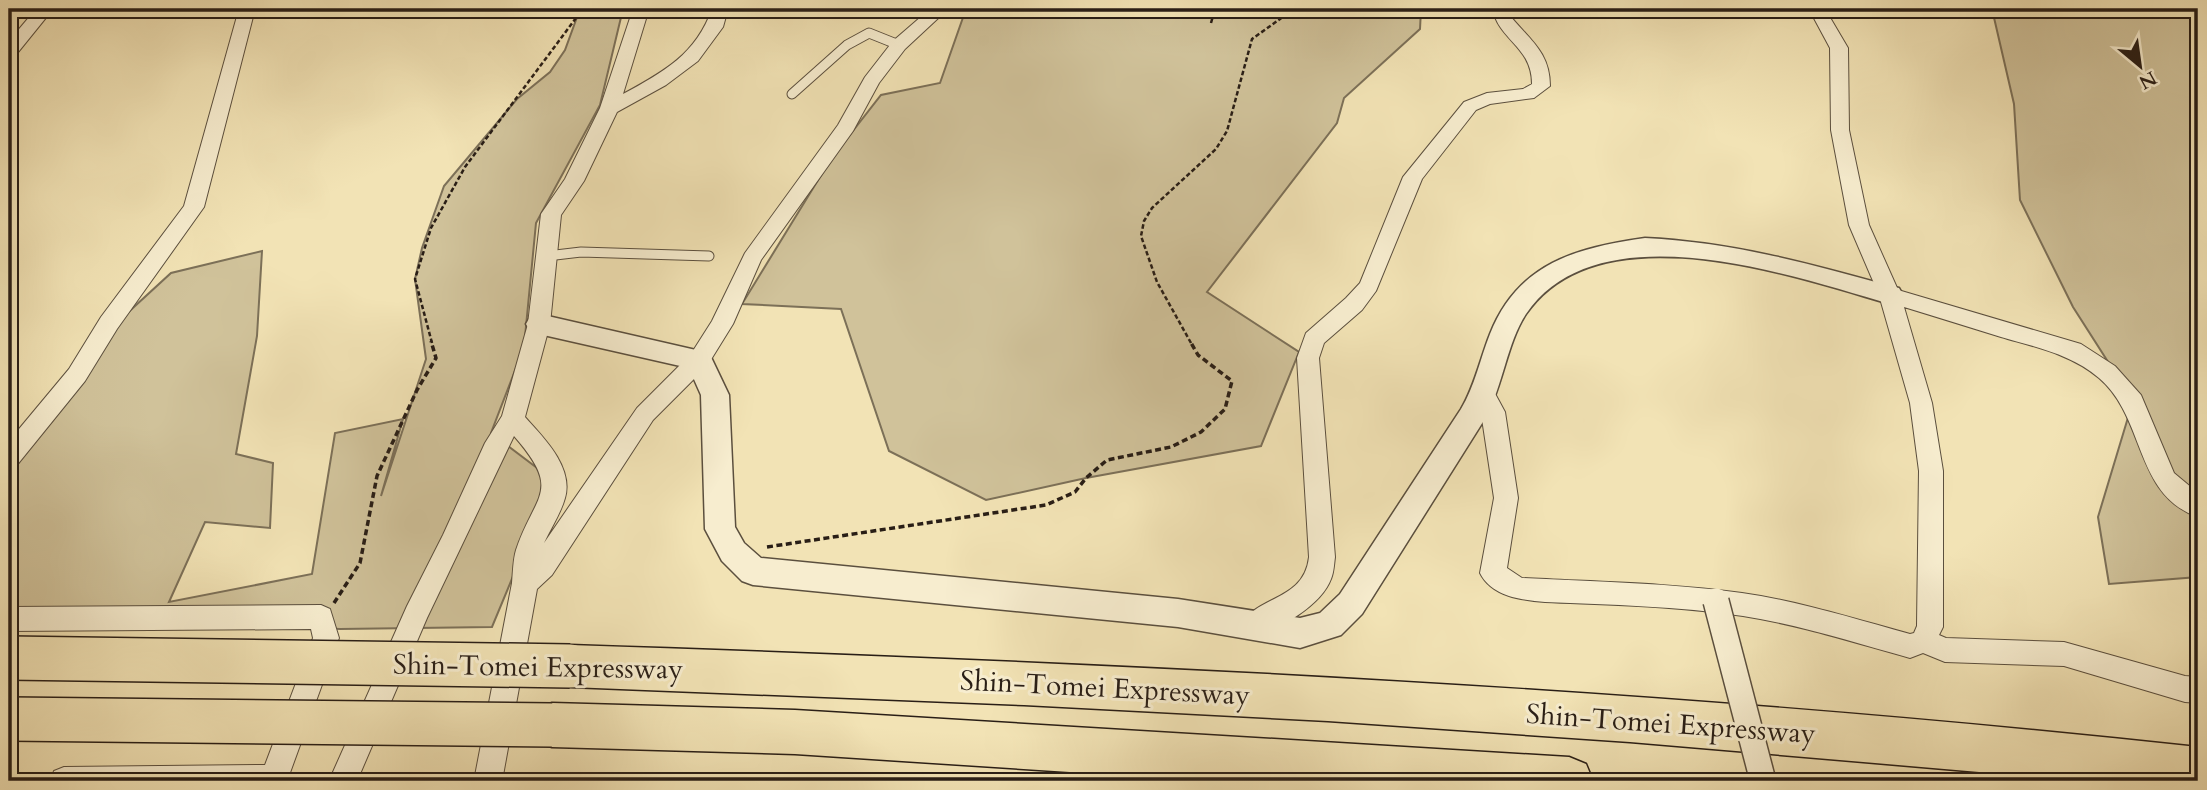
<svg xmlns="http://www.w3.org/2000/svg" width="2207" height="790" font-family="Cardo,serif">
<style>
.green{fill:#d0c29a;stroke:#7c7058;stroke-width:2}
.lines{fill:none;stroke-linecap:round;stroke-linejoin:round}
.service-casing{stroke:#5b4f3e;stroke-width:11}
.minor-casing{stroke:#5b4f3e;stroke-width:2}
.tertiary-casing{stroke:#5b4f3e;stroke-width:3}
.motorway-casing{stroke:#291e16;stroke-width:3}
.path-far1{stroke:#291e16;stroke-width:2.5;stroke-dasharray:4.5 2.5;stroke-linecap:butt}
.path{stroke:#291e16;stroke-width:3.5;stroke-dasharray:6 3.5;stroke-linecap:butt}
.service{stroke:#f7edcf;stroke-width:9}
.minor{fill:#f7edcf;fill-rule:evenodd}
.tertiary{fill:#f7edcf;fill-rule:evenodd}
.motorway{fill:#f2e3b5;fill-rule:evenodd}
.minor-bridge-casing{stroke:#5b4f3e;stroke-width:28;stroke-linecap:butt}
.motorway-bridge-casing{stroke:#291e16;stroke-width:46;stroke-linecap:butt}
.minor-bridge{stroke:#f7edcf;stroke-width:25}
.motorway-bridge{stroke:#f2e3b5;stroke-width:43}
.labels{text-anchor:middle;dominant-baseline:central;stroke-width:6;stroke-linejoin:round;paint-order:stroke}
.near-street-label{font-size:28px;fill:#291e16;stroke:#f7edcf}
</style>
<rect width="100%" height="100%" fill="#f2e3b5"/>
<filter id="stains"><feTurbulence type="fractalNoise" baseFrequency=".00286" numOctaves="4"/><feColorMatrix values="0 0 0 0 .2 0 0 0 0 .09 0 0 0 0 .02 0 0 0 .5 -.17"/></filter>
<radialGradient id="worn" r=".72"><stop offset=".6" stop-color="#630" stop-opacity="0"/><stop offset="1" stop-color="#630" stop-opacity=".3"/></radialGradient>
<path class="green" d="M580,9H623L600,105L536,223L524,347L491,433L553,480L492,627L340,629L146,619L145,608L9,611V437L18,436L98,340L171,273L262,251L257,336L236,454L273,463L270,528L205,522L169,602L312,574L335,433L403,419L381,496L426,359L415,279L422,248L444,186L517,99L550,72L565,50Z
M966,9H1421L1420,29L1344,98L1337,123L1207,292L1299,352L1261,446L1086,478L986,500L889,451L841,309L742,304L831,159L881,95L940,83Z
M1992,9H2198V577L2109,584L2098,517L2133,401L2073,307L2020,200L2014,104Z"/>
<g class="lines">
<defs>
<path id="service" d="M792,94L847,45L869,33L899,45
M547,256L581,252L709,256"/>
<path id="minor" d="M36,9H53L15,56L9,57V41Z
M239,9H255L204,207L117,329L85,381L17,465L9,468V441L69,369L101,317L184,206Z
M633,9H649L623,94C664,72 696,54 712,9H728L723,27L698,61L666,85L617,112L584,181L561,215L550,324L525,417C543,437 574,467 565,498C561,513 551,528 544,543L637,408L691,354L712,321L745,253L838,125L865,77L893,41L930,9H948L905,49L879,83L853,131L761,260L733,324L707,366L653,420L552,575L537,589L502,781H474L512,583C513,572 513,560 516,550C535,493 563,492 514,436L427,618L357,781H329L407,606L443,535L485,443L502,416L528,324L541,214L565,179L600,108Z
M1493,9H1509L1511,17C1531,41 1550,53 1550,86L1534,98L1490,104L1476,110L1422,179L1376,291L1362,310L1324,343L1319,358L1335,557C1334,564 1334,572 1331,579C1321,606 1280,628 1254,638L1245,634L1241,626C1255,595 1304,602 1309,557L1297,358L1306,333L1346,298L1360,283L1403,177L1464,102L1487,93L1523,89L1532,84C1532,46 1498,40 1493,9Z
M1809,9H1825L1848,48L1849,130L1869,225L1898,290L2081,344L2115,366L2141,395L2174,473L2198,493V517C2134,495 2146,418 2099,378C2071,354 2035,347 2001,337C1969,327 1937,317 1904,307L1932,403L1943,471V627L1939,635L1946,638L2064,642L2185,676L2198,677V703L2185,702L2064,666L1945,662L1923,653L1910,658C1855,643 1800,625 1743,616C1678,606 1611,605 1545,602C1522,600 1492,597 1480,573L1494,498L1481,412L1473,394L1476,388L1484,385L1492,388L1505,412L1518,498L1507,568L1522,578C1596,582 1670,583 1742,593C1799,601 1855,619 1910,634L1914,633L1917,626L1919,471L1910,403L1879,295L1849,225L1831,130L1830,48Z
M321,605L330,609L339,638L287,781H50L54,771L64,767L265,765L313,638L311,629L9,631V607Z"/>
<path id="tertiary" d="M1645,238C1730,242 1808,263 1890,286L1899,288L1903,295L1899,302L1890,304C1792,276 1599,208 1526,314C1507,343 1503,385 1486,417L1362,614L1341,635L1300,648L1178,627L753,585L742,581L722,561L705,529L701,395L689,368L539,334L530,331L526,324L530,317L539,314L709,353L729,395L735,527L744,543L761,558L1178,599L1300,618L1320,613L1340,594L1461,409C1475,386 1480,359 1490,334C1518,263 1576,248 1645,238Z"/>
<path id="motorway" d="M570,645C1113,663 1657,688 2198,747V781H2085L1630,742L1328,721L1024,705L570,687L554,681L547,666L554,651Z
M552,703L795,710L1569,757L1586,764L1593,781H1208L795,754L552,747L535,741L529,725L535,709Z"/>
</defs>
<use href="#service" class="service-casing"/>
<use href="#minor" class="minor-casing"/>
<use href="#tertiary" class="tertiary-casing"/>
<use href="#motorway" class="motorway-casing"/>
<path class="path-far1" d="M1211,23L1215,9
M432,343L415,279L431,228L465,167L576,18V9
M1191,343L1157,282L1141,236L1144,221L1152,208L1216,149L1227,131L1252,39L1294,9"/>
<path class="path" d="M767,547L1046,505L1075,492L1086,478L1107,460L1171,447L1201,432L1225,409L1232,381L1198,355L1190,341
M334,603L360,563L377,476L417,390L436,358L431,341"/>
<use href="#service" class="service"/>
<use href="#minor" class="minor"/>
<use href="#tertiary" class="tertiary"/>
<use href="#motorway" class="motorway"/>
<defs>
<path id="minor-bridge" d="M1716,601L1763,781"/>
<path id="motorway-bridge" d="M9,658L570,666
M9,719L552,725"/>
</defs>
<use href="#minor-bridge" class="minor-bridge-casing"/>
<use href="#motorway-bridge" class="motorway-bridge-casing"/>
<use href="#minor-bridge" class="minor-bridge"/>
<use href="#motorway-bridge" class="motorway-bridge"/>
</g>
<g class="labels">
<g class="near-street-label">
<text transform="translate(538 667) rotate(1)">Shin-Tomei Expressway</text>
<text transform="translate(1105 688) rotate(3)">Shin-Tomei Expressway</text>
<text transform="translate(1671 724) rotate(4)">Shin-Tomei Expressway</text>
</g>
</g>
<rect width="2207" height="790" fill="none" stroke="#f2e3b5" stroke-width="35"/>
<rect x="10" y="10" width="2186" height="769" fill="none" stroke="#291e16" stroke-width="3.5"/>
<rect x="18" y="18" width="2172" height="755" fill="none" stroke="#291e16" stroke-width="2"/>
<g transform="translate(2140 66) rotate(151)" stroke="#f7edcf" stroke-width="5" paint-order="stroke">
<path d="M0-5L12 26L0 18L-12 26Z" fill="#291e16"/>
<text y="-10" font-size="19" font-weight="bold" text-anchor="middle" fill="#291e16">N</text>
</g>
<rect width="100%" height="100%" filter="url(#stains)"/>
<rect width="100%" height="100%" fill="url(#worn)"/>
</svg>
